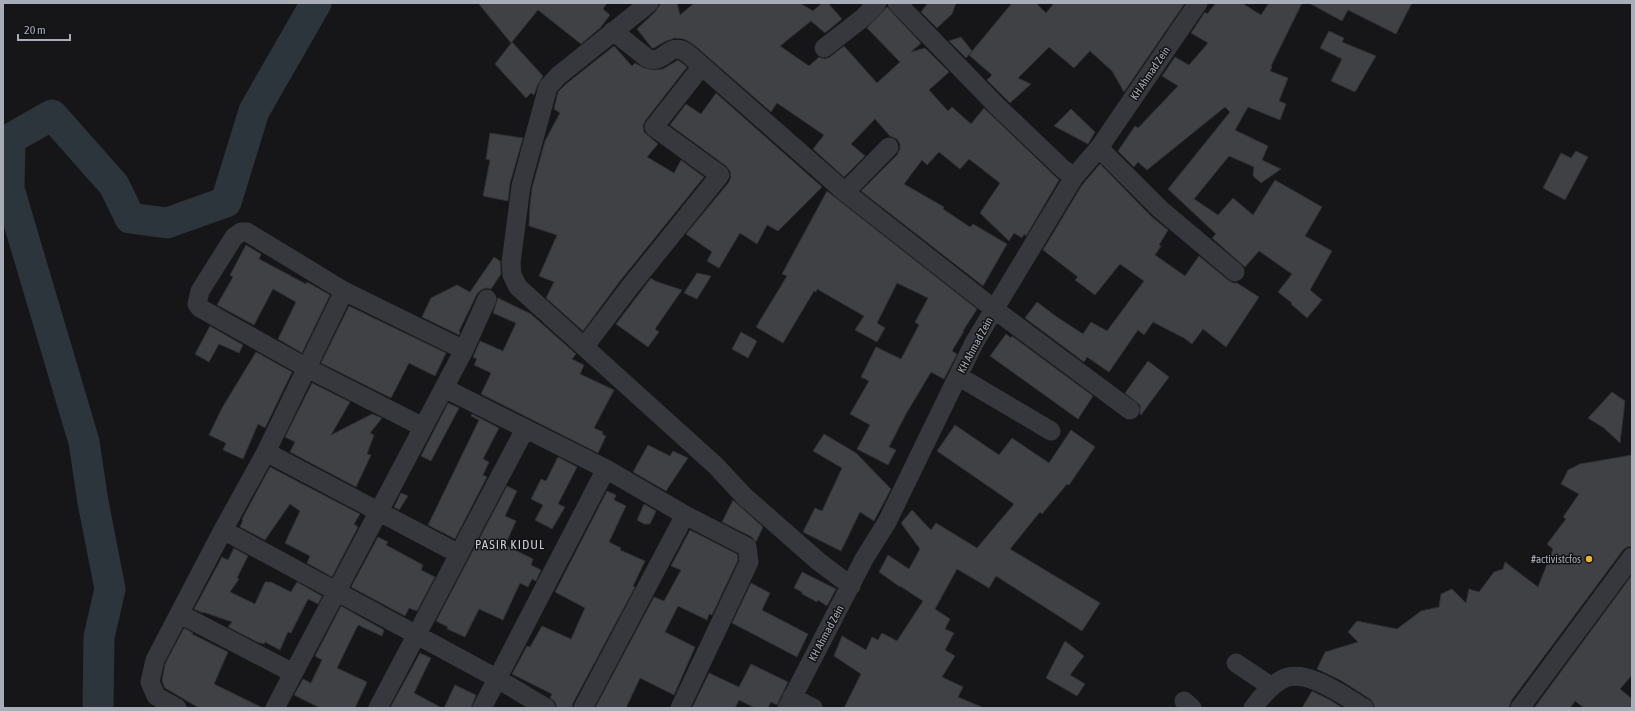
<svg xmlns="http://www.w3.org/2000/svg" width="1635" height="711" font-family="'Asap Condensed',sans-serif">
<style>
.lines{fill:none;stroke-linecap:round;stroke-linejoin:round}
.river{stroke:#2c353c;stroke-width:31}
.building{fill:#404145;stroke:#303034}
.minor{stroke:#37383d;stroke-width:19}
.poi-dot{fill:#f2b134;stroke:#111113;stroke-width:1.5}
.labels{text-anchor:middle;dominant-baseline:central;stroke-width:3;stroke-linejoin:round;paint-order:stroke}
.street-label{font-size:11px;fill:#a8adb8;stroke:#111113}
.poi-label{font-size:11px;fill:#a8adb8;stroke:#111113;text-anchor:end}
.quarter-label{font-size:13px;letter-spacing:1px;fill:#c9ccd4;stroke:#111113}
</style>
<rect width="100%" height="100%" fill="#161618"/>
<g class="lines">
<path class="river" d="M98,708L99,637L110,589L93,502L84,442L9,189L10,139L52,115L114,185L130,218L167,223L226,202L254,111L316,3"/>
</g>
<path class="building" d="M478,3H607L603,9L610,15L600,28L581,44L538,10L511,43Z
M661,3H677L680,15L694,3H800L813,11L822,3H828L842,19L825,33L811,21L780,46L809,66L819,57L825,59L830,57L844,46L877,83L900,62L867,28L887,7L921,43L911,52L925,48L949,72L929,90L948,111L952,107L971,124L984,108L1059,180L1026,236L1024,234L1022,238L1014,233L1009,241L980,213L1000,183L969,159L960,169L939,152L927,165L922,160L904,184L944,207L943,209L970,227L973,224L1007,244L983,286L861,191L897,155L900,149V144L897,139L890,136L875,119L851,144L865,156L844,177L813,149L824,135L777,103L771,112L693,44L684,39L675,38L666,41L654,48H652L637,29L656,11Z
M928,3H956L952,14L937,28L921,12Z
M1012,3H1036L1046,13L1054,3H1185L1124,92L1112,71L1090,51L1074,68L1049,47L1018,78L1031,84L1010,103L987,80L992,75L969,55Z
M1216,3H1242L1261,15L1269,3H1302L1271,66L1272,67L1270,71L1288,78L1279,101L1286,104L1280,120L1248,107L1235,130L1268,146L1262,160L1281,169L1261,183L1253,176L1254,167L1229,156L1194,199L1218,215L1233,198L1253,215L1275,180L1322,207L1305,236L1332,251L1310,290L1322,300L1307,318L1291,304L1292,303L1278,292L1292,274L1259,251L1245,267L1212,238L1216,234L1168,189L1230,112L1225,107L1147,170L1138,162L1134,167L1118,151L1135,126L1138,128L1178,86L1162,76L1175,57L1189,65L1208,43L1191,33L1205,12L1207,14Z
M1309,3H1412L1396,34L1348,10L1342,21Z
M1329,31L1344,38L1342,42L1376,56L1355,92L1331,81L1342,59L1320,48Z
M961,37L972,51L966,58L949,41Z
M512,42L543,76L538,84L534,95L531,93L526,98L495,64Z
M614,46L632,66L635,63L644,68L654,70L663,69L678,60L687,67L645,121L643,126L644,132L658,144L647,157L674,173L681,160L704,177L620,281L583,331L546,298L554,282L539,276L557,235L529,226L530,205L532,188L545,141L560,113L554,109L558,92L566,84Z
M716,93L822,187L778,231L767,225L757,244L740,233L719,268L707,261L712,252L686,234L729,182L731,177L730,171L726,166L670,125L686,104L701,114Z
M1071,109L1095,132L1088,144L1054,126Z
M490,133L523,138L510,183L508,201L483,196L490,160L486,159Z
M1576,151L1588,157L1565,200L1543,188L1561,153L1571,158Z
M1100,164L1152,217L1168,230L1159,245L1161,246L1155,255L1185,276L1199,256L1228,280L1233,283H1237L1259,297L1226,347L1203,329L1192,344L1184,338L1153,322L1144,335L1138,330L1109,372L1087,357L1084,362L1025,318L1037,302L1057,317L1083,334L1091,322L1107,331L1144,281L1120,264L1095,295L1075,280L1078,277L1043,250L1082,185Z
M827,191L977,309L963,331H964L952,351L957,354L944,379L931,372L906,414L889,447L896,450L888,465L857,449L870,425L850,414L869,381L861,377L876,347L901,359L919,325L915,322L928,298L897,283L877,323L885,328L877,342L855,330L864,316L817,289L816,292L814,291L783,343L756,327L787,276L782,274Z
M246,245L261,254L259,259L306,284L307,282L330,295L302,353L278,339L296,302L273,289L254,325L217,305L233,277L230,275Z
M494,257L500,261L501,274L491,289L486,288L481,290L477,294L459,331L460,332L459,335L422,317L431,298L457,285L470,292Z
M697,273L711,276L697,299L684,293Z
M651,278L655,281L682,290L655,329L659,332L648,347L616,324Z
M498,298L531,314L576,354L572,359L584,365L580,374L614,390L594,428L603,432L602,434L606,436L598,453L481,394L491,373L474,365L477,359L473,357L480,341L503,351L516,323L493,313Z
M349,306L446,353L435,376L409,363L391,398L321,363Z
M210,326L243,345L239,353L219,344L209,362L195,354Z
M741,332L757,341L748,358L732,349Z
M1006,334L1011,338L1012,336L1093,396L1078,419L990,356Z
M256,352L292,372L265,428L258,424L243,459L223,450L226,443L209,435L222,408Z
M1148,361L1169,377L1141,415L1140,414V405L1125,393Z
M312,383L350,402L331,435L372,414L382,418L370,433L374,435L367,454L371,455L356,487L290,452L295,442L285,437Z
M1612,392L1625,401L1620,443L1604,428L1588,418Z
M448,403L459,408L431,461L421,456Z
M472,414L499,428L483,459L489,462L483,475L487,477L455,539L428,525L479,420L471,416Z
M955,425L999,455L1012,438L1049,463L1071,430L1095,447L1069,485L1067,484L1042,514L1040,512L1010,549L1100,603L1082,631L996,576L989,588L957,569L935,609L950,619L945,629L954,633L945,650L955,656L942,677L963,687L958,697L984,708H844L861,674L834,656L842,636L866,650L872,637L878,640L882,633L897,641L923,601L900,586V587L879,572L888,555L909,569L920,549L901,523L912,510L931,530L936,523L977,548L1014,504L937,451Z
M824,434L856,453L891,489L874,521L860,512L841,551L803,532L815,508L822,511L842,468L813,451Z
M648,445L670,456L673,451L688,458L666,491L633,472Z
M1632,455V546L1627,547L1623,550L1511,701L1509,708H1375L1373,703L1370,699L1340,680L1317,669L1325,652L1358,642L1348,632L1357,621L1397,629L1421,611L1439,607L1441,594L1452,589L1466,603L1469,589L1479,592L1494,572L1503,569L1505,562L1538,587L1553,549L1547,544L1566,519L1563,517L1579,494L1561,484L1568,470L1580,464Z
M558,457L577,467L558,504L565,507L552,529L535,520L543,505L531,499L541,479L546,481Z
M270,467L360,514L354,524L358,527L332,577L307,563L310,556L285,543L300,511L290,504L265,540L240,527L243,520L242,519Z
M507,486L517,491L505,516L516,521L505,545L533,559L531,565L541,570L536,581L532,579L528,587L520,583L503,620L479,609L465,637L447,629L448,627L436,621Z
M607,491L616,495L614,500L626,506L609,542L621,548L620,550L645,561L633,586L635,587L573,703L572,708H557L555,702L550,698L552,694L512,674L527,646L530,647L542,626L571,639L585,608L555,592Z
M401,493L408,496L399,510L394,507Z
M733,500L763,527L756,542L752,537L722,522Z
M644,504L656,511L650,524H644L637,520Z
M690,530L737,554L738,560L712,615L709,614L707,620L678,606L665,632L695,647L674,695L640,678L626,708H595L654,597L664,601L681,570L671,566Z
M378,537L388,542L386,545L423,565L421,570L435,577L417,611L409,608L405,616L351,587Z
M234,548L248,556L237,578L239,579L230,592L255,604L265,582H271L291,592L297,582L322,596L318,604L308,599L291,633L288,632L280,650L265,642L264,644L257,642L228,627L232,622L203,612V613L194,609L222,557L228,560Z
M802,572L836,589L827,606L818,600L817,602L802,594V592L794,588Z
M1632,575V675L1620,689L1632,699V708H1584L1575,701L1570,708H1534Z
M751,583L770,593L762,610L808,634L797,657L732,623Z
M341,606L384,630L382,636L358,625L337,668L367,682L355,708H320L294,695L303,679L311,683L322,660L315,656Z
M184,628L193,633L192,634L228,652L214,684L263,708H199L165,688L162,681L165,664Z
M1065,641L1084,656L1070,675L1085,684L1077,696L1046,678Z
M420,653L431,658L414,693L442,708H390Z
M751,664L788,682L777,705L771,702L768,708H755L739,700L735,708H692L709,673L739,687Z
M455,685L476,695L471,708H444Z
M1312,691L1330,700L1343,708H1302Z"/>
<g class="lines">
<path class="minor" d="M649,3L558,76L548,87L521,186L511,263L512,275L518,287L715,465L745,497L818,561L851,586
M897,3L998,107L1063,169L1074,177
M613,31L647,58C664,66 668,41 686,52L845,192
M824,48L864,17L877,3
M889,147L845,192L994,309L1130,410
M1099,148L1160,209L1235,272
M585,346L629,288L720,175L654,127L702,66
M958,376L1051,431
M444,388L606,469L685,515L747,547L749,562L680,708
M423,427L307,368L200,308L197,304L200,291L234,237L241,232H247L344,291L464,350
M266,452L459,554
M223,530L498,679L546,708
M180,614L293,673
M1236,663L1272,687
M792,697L813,708
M1184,701L1192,708
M177,708L156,696L150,682L155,660L223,530L266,452L344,291
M275,708L464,350L487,299
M378,708L525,429
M482,708L606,469
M583,708L685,515
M787,708L864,559L887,522L974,343L1074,177L1099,148L1198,3
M1253,708C1261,697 1269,687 1281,680C1304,666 1344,696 1364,708
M1520,708L1632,557"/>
</g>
<circle class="poi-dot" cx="1589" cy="559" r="4"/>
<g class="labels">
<g class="street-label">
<text transform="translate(1150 73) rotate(-56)">KH Ahmad Zein</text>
<text transform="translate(975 345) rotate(-62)">KH Ahmad Zein</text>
<text transform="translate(826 633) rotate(-62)">KH Ahmad Zein</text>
</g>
<g class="poi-label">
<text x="1581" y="559">#activistcfos</text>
</g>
<g class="quarter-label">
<text x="510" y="544">PASIR KIDUL</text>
</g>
</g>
<rect width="1635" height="711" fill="none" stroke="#a8adb8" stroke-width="8"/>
<path d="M18 34v6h52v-6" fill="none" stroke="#a8adb8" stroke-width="2"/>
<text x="24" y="34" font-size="12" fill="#a8adb8" stroke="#111113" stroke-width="3" paint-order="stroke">20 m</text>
</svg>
